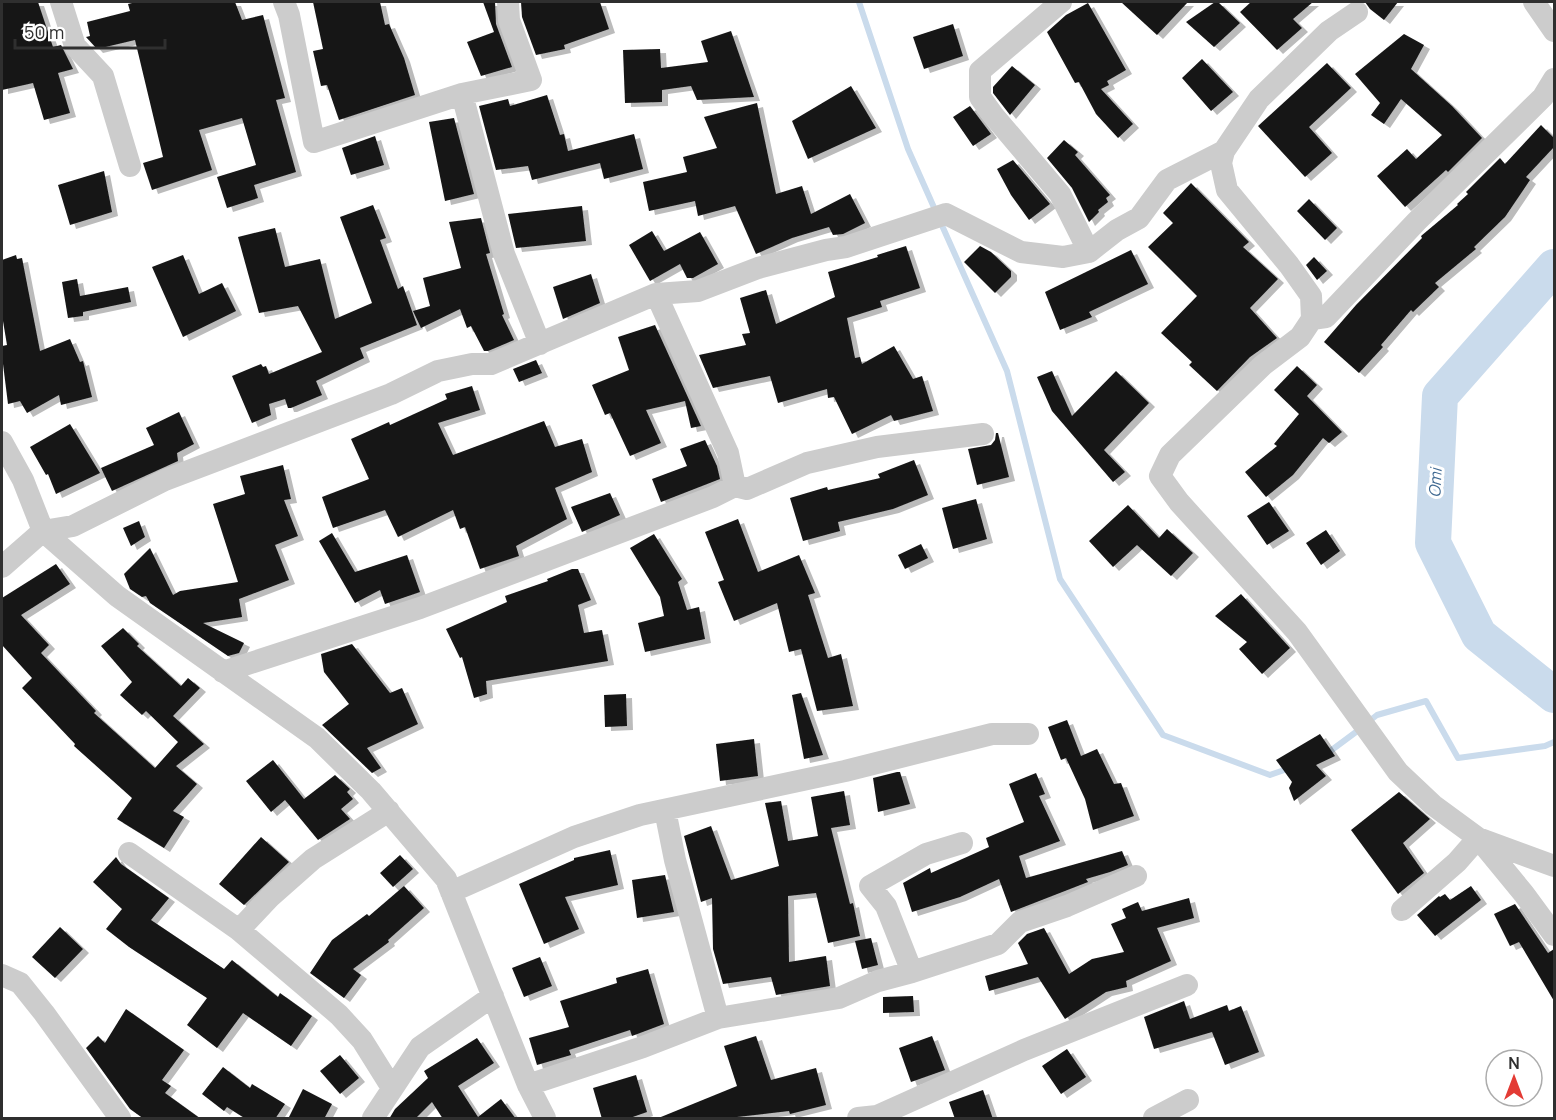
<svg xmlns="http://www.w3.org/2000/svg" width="1556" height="1120" font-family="Manrope,sans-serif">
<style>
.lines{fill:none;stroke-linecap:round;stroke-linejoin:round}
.stream{stroke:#cadbec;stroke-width:6}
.river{stroke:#cadbec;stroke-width:36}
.building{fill:#161616;filter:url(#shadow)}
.street{stroke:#ccc;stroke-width:22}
.labels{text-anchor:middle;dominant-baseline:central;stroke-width:6;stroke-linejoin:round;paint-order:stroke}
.water-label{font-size:16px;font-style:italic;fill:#3e6891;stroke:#fff}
</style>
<defs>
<filter id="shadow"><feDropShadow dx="6" dy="4" stdDeviation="0" flood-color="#0004"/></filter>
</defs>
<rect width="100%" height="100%" fill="#fff"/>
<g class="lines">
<path class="stream" d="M859,2L908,149L936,212
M940,221L1007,371L1060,579L1163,735L1270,775L1290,768
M1368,722L1377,715L1426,701L1458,758L1545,746L1554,742
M1325,755L1360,729"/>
<path class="river" d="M1554,267L1440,396L1433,543L1479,635L1554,695"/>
</g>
<path class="building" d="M2,2H38L53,47L61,45L73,69L58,73L70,113L44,120L33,83L2,90Z
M136,2H235L242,20L263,15L285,98L276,100L296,172L254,185L258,198L227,208L217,177L256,165L242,118L199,130L212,170L152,190L143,163L163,157L135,40L97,49L86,37L90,36L87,22L130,11L128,4Z
M313,2H380L385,25L389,24L404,58L415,95L339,120L327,85L321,86L313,51L323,49Z
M483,2H495L496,24L512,67L481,76L467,42L494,32Z
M521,2H600L609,29L564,45L565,49L536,55L522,17Z
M1121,2H1188L1157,35Z
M1215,2H1218L1240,23L1214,47L1186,22Z
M1251,2H1313L1293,19L1302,28L1277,50L1240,12Z
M1365,2H1398L1384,20L1370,9Z
M1088,3L1126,70L1107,81L1109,85L1101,89L1133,124L1118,138L1096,114L1079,82L1075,83L1047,32L1066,15Z
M953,24L963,56L924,69L913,37Z
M731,31L754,97L697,100L691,86L662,90V102L625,103L623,50L660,49L661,68L708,62L701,41Z
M1404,34L1424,45L1411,69L1452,106L1482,138L1448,172L1446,170L1405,207L1377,176L1407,149L1416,159L1442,135L1401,99L1384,124L1371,115L1380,103L1355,74Z
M1202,59L1233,92L1211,111L1182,78Z
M1327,63L1351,88L1309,127L1332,153L1305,177L1258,126Z
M1012,66L1035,85L1010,115L993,93V87Z
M851,86L876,128L808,159L792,121Z
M547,95L560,135L564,134L568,151L634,134L643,169L604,179L600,163L532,180L528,166L496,170L479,106L508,99L510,106Z
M757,103L776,194L802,186L811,214L850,194L865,223L843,234L833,235L829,227L792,238L756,254L735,206L698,216L695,201L649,211L643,182L687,172L683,157L717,148L704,117Z
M970,106L991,134L973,146L953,117Z
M454,118L474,194L445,201L429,122Z
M1541,125L1554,138V147L1526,177L1530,180L1505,217L1474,247L1476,249L1435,283L1439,287L1413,312L1411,310L1381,345L1383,347L1359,373L1324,342L1356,305L1422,238L1421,236L1458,205L1457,204L1468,194L1466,192L1500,158L1505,164Z
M375,136L384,165L351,175L342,148Z
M1064,140L1078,152L1075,155L1110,195L1106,198L1108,202L1098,210L1099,212L1089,222L1072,188L1047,158Z
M1013,160L1050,204L1029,220L1011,195L997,169Z
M104,171L112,212L70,225L58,185Z
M1191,183L1249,242L1243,247L1278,279L1250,308L1277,338L1250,357L1217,391L1189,365L1192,362L1161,333L1197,296L1148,247L1173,223L1163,213Z
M1309,199L1337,228L1325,240L1297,211Z
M373,205L386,238L380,240L398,289L403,286L417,325L360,348L364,358L316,381L322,395L291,408H288L285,399L269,404L271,415L252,423L232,376L261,364L263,367L266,366L269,374L322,352L298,306L259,313L238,237L275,228L285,267L320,259L335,319L372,303L340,217Z
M582,206L586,241L516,248L508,214Z
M481,218L490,253L486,254L504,314L502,315L514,340L488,351H484L471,326L467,328L460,309L421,328L413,311L430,306L423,278L461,268L449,222Z
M652,231L664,251L700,232L718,264L693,278H687L680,264L650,281L629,245Z
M906,246L920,288L880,301L882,307L847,318L855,358L860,357L862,364L894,346L913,379L922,376L933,411L894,421L891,415L852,434L834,397L828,398L827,389L778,403L770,376L713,388L699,355L746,345L742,334L750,333L740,298L766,290L776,324L835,297L828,272L878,257L877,255Z
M980,246L991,252L1011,271V277L995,293L964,262Z
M1131,250L1148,284L1089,312L1092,317L1060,330L1045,292Z
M16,255L17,259L22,258L40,351L70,339L80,362L83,361L92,397L61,405L59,395L27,413L20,401L8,404L2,356V346L7,345L2,315V260Z
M183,255L199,294L222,283L236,311L183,337L152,267Z
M1314,257L1327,271L1317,280L1306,265Z
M591,274L600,303L563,319L553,287Z
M77,279L80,296L128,287L131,302L83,312V316L68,318L62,282Z
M655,325L701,426L691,428L685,401L646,410L661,443L630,456L610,413L605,415L592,385L629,370L618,337Z
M536,360L542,373L519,382L513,369Z
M1297,366L1317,385L1307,396L1342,432L1329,443L1323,438L1293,475L1266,497L1245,472L1277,446L1274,444L1299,414L1274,390Z
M1052,371L1072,416L1116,371L1149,403L1104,450L1125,472L1113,482L1052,411L1037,377Z
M472,386L480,410L438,423L453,455L544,421L555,447L582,439L592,472L555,488L567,519L516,546L519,556L480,569L465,527L460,529L453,510L398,537L385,510L333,528L322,497L369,479L351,439L389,422L390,425L447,399L445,394Z
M179,412L194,444L177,453L178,461L112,491L101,468L154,445L146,428Z
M70,424L100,473L56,494L48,474L46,475L30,447Z
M996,433H998L1009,477L977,485L968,449L991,445L995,440Z
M705,440L717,466L720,479L661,502L652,479L687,466L680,449Z
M914,460L928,495L893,509L838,522L840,531L803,541L790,498L827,487L828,490L880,478L878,474Z
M283,465L291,499L284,500L298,536L275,545L289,580L239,599L242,617L203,623L244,643L239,653L228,656L150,603L146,596L142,597L130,589L124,574L150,548L173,595L180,591L238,582L213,504L245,494L240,476Z
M610,493L620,515L582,532L571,507Z
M976,499L987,539L953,549L942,508Z
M1269,502L1289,531L1267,545L1247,516Z
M1128,505L1159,538L1167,529L1193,553L1171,576L1137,545L1113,567L1089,541Z
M738,519L758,572L799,555L815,593L808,595L828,658L841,654L853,706L817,711L801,649L789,652L777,603L734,621L718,582L724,580L705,532Z
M139,521L145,537L131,546L123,528Z
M1326,530L1340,551L1321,565L1306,543Z
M332,533L355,572L407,555L420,592L385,604L380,590L355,603L319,541Z
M654,534L682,579L678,582L687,610L699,607L705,639L645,652L638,623L664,616L660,597L630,548Z
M921,544L928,558L905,569L898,555Z
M56,564L70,584L21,615L49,645L41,653L96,711L94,713L155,768L178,742L146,711L142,715L120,695L132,682L101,646L123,628L139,644L137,646L181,686L188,678L200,688L173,716L204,744L176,766L197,784L173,811L184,817L164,848L117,819L132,798L74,746L75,744L22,688L32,678L2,645V598Z
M572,569H578L591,600L578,605L584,633L602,630L608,661L486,681L487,694L474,698L462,657L460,658L446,629L507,602L505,596L548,581L547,579Z
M1241,594L1290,648L1262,674L1239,649L1247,642L1215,616Z
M352,644L390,693L402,688L418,724L367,748L381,768L372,773L322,725L349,704L324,672L321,654Z
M801,693L823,755L804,759L792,695Z
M626,694L627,726L605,727L604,695Z
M1067,720L1081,756L1097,749L1114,784L1121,783L1134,816L1093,830L1085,799L1066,758L1061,760L1048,727Z
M1320,734L1335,756L1316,765L1326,776L1294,801L1289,788L1292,782L1276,760Z
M754,739L758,776L720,781L716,744Z
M273,760L304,799L335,775L350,789L347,792L353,799L341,809L350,819L318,840L285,800L271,812L246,781Z
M897,772H900L910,804L878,812L873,778Z
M1036,773L1045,794L1039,796L1060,841L1019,856L1026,878L1122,851L1128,865L1110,872L1086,879L1088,882L1011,912L999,879L960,897L912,912L903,883L930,868L931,873L989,847L986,838L1024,822L1009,784Z
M844,791L850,825L831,828L850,904L853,903L860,936L828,943L816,893L788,896L789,962L826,956L830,986L776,995L771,977L723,984L713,949L712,898L701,902L684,836L711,826L731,880L779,866L765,803L781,801L788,841L818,836L811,797Z
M1399,792L1430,819L1403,843L1424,873L1398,894L1351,830Z
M261,837L289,862L244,905L219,884Z
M610,850L618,885L565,897L579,929L544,944L519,884L574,860V858Z
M400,855L413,869L393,887L380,873Z
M116,857L121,864L169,898L151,920L224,969L232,960L278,997L280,993L312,1016L291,1046L243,1013L217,1048L187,1025L207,998L129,947L106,929L122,909L93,882Z
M665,875L674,912L637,918L632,880Z
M404,886L424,908L388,940L389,942L353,969L361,975L344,998L310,973L332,940L367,914L369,916Z
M1471,886L1481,900L1435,936L1417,915L1439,896L1440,897L1445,894L1450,900Z
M1189,898L1194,918L1157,928L1171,961L1126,981L1127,987L1106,992L1065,1019L1038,977L989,991L985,976L1028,964L1018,943L1027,934L1044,928L1069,974L1092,959L1124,952L1111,924L1126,918L1122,909L1138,902L1142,911Z
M1515,904L1548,953L1554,949V1001L1519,942L1510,946L1494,914Z
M60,927L83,949L55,978L32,957Z
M871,938L878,965L862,969L855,941Z
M540,957L552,986L524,997L512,968Z
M648,969L664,1024L632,1036L630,1030L569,1050L571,1055L537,1065L529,1038L569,1027L560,1001L617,983L616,978Z
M913,996L914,1012L883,1013V997Z
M1184,1001L1190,1019L1227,1005L1229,1011L1241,1006L1259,1052L1225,1065L1212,1032L1154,1049L1144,1017Z
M126,1009L184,1050L162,1080L171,1086L165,1093L201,1119H144L130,1109L86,1048L98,1036L105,1043Z
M756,1036L771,1080L816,1068L826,1105L790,1114L789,1111L737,1117L738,1119H656L737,1086L724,1046Z
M932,1036L945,1070L911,1082L899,1048Z
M477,1038L494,1063L458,1086L478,1117L501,1099L516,1119H443L432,1102L415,1119H389L395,1109L428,1078L424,1071Z
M1067,1049L1086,1077L1061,1094L1042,1066Z
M340,1055L359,1078L340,1094L320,1071Z
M223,1067L250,1088L252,1084L285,1104L275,1119H246L227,1107L224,1111L202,1094Z
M636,1075L647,1112L627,1119H602L593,1088Z
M303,1089L332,1104L324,1119H288Z
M983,1090L993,1119H955L949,1102Z"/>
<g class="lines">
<path class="street" d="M61,2L75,46L103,76L130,166
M284,2L289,15L314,142L462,94L531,80L509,20L508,2
M1061,2L980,71V97L993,115L1060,194L1089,252
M1534,2L1554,31
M462,94L504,254L540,344
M1224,151L1221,163L1227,190L1289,265L1311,296L1312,319L1300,337L1263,365L1170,455L1160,476L1179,502L1297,632L1398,772L1433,805L1478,838L1554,866
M656,294L728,453L735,486
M1312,319L1326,317L1417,221L1543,97L1554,79
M2,442L23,480L43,531L117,596L317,738L371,791L446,879L528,1085L545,1118
M2,567L43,531L73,526L165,480L391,394L438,371L472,364H491L656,294L698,291L758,268L826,250L846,247L946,214L1021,252L1063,257L1089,252L1117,230L1139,218L1167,180L1224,151L1259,99L1329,31L1357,12
M223,672L420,608L713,497L735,486L747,489L807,463L877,447L983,434
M665,810L675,860L718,1018
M129,853L239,930L270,897L313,859L389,811
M451,892L574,837L640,815L845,771L992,734H1028
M1402,910L1457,862L1478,838L1524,894L1554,935
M239,930L339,1015L362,1040L392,1088
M912,972L886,906L870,886L926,854L962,843
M2,975L20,983L44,1013L120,1118
M528,1085L643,1047L718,1018L839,998L878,981L912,972L998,944L1020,922L1067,906L1136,876
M373,1118L420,1047L493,996
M858,1118L877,1116L1024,1050L1187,985
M1154,1118L1188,1100"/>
</g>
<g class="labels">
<g class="water-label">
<text transform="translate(1435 483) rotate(-87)">Omi</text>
</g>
</g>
<rect width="1556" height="1120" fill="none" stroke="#2f2f2f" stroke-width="6"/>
<g transform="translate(1514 1078)"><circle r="28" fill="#ffffff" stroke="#acacac" stroke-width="1.5"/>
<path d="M0-4.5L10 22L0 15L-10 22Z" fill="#e33b35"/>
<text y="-9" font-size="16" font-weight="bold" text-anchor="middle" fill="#2f2f2f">N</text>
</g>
<path d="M15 39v9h150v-9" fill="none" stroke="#2f2f2f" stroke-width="3"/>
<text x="24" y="39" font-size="18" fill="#2f2f2f" stroke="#ffffff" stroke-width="4.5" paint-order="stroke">50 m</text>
</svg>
